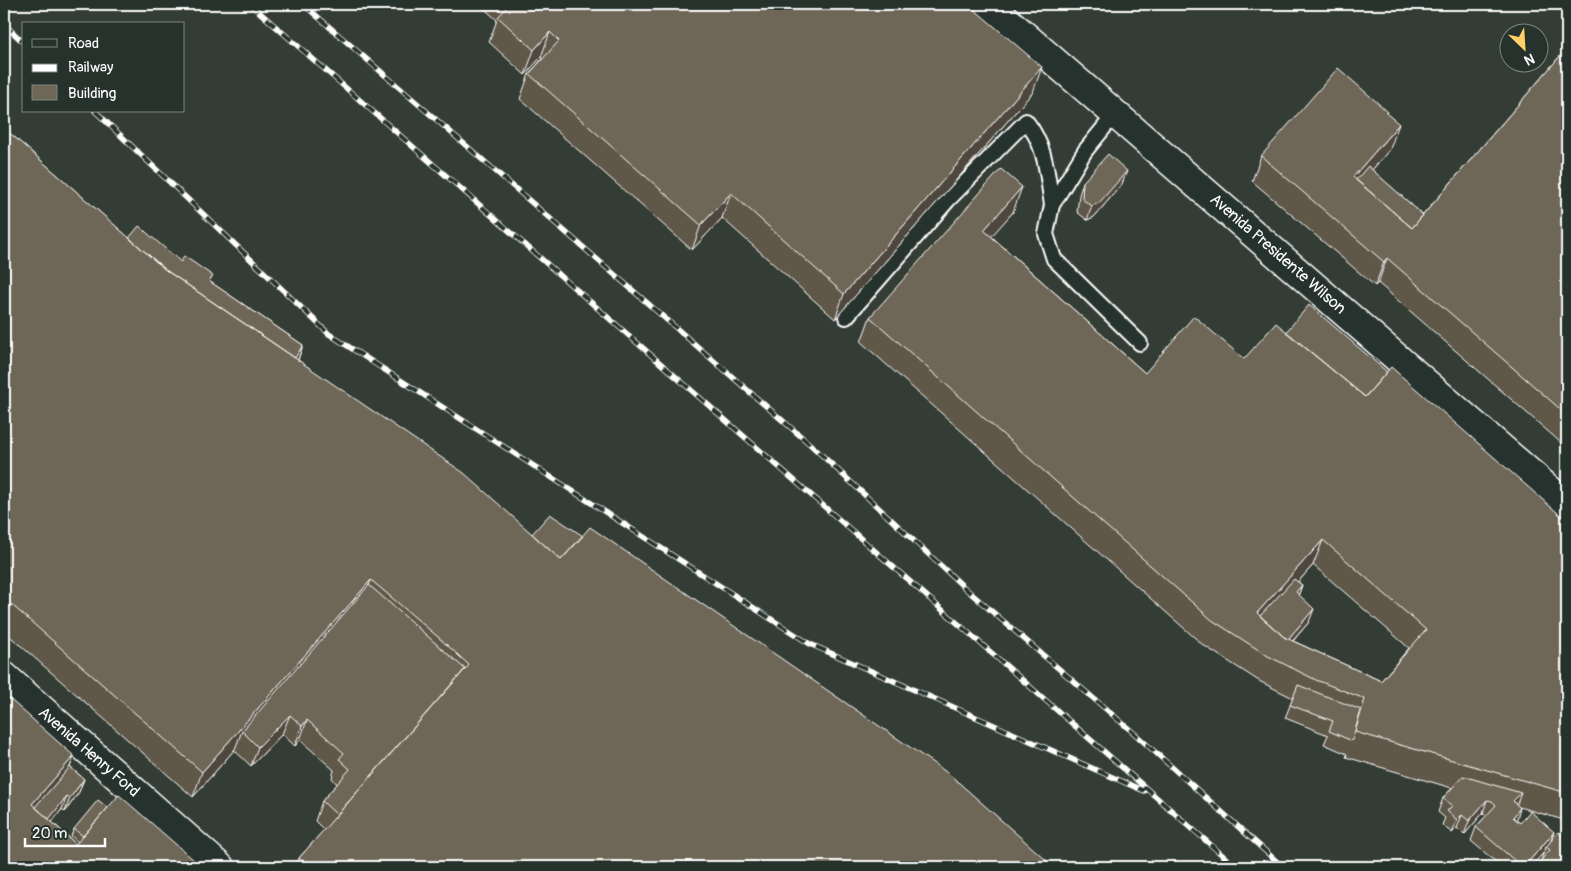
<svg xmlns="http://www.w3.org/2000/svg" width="1571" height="871" font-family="Pangolin,sans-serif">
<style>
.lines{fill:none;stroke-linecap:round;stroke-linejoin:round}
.lane-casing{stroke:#fff;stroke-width:18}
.secondary-casing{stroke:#fff;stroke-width:31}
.lane{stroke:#26332d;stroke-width:14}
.secondary{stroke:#26332d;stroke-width:28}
.rail-casing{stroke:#fff;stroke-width:5.5}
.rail{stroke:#26332d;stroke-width:4;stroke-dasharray:11;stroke-linecap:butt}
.wall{fill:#5f584a;stroke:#fff;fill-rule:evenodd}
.shaded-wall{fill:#4d473c;stroke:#fff}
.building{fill:#6e6656;stroke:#fff;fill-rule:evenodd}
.labels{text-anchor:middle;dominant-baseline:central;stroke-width:4.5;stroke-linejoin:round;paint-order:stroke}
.street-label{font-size:16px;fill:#fff;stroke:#26332d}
</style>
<rect width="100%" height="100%" fill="#343d35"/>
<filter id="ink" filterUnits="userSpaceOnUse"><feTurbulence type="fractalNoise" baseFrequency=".02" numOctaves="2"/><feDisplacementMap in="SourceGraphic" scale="10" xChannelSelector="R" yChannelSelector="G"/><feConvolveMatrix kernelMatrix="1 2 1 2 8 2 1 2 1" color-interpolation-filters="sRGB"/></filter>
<g filter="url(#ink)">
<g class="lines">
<defs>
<path id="lane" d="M1115,114L1085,151L1052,205L1046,234L1054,259L1140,343
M846,317L948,200L1026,121C1046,146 1047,173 1052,205"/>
<path id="secondary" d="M988,4L1567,505
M4,676L220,867"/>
</defs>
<use href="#lane" class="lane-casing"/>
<use href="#secondary" class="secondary-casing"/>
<use href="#lane" class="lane"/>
<use href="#secondary" class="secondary"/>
<defs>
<path id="rail" d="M250,4L1236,867
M303,4L812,446L967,590L1135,734L1283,867
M4,24L24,43
M95,111L329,334L810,644L1144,791"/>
</defs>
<use href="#rail" class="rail-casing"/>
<use href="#rail" class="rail"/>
</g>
<path class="wall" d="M479,4H968L1033,92L835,319L722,218L692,250L520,99L529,74L542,59L541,57L525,75L489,42L497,20Z
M1567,48V448L1378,283L1375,286L1252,181L1261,156L1388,112L1387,114L1390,149L1372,170L1423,215Z
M4,128L129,238L181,262L303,345L298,360L532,534L1054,867H296L299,858L324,830L315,821L322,801L337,784L332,778L334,770L300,740L295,746L282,734L251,766L234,750L235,749L193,797L4,631Z
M1083,182L1122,184L1094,217L1087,220L1077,212L1079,195Z
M1013,212L991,236L1145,373L1244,359L1286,332L1387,372L1567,521V821L1519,807L1516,819L1520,823L1554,832L1551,841L1562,835L1564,829L1567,826V867L1541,860L1544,852L1531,867H1502L1471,841L1476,827L1487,815L1483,813L1464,835L1457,828L1452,833L1442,825L1445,818L1438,812L1443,798L1452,788L1346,757L1347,754L1324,744L1328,735L1285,718L1293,698L1259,681L1203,645L861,342L870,317ZM1313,565L1409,648L1381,681L1293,641L1309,622L1299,594L1302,585L1298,582Z
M74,756L70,767L84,779L79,792L65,812L62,809L52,822L76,844L78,842L71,836L74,829L108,808L202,867H4Z"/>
<path class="shaded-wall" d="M550,32L541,57L525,75L534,50Z
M1042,67L1033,92L835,319L844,294Z
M1399,124L1390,149L1353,192V177Z
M1127,171L1122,184L1094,217L1087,220L1092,206Z
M1022,187L1013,212L975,255L984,230Z
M731,193L722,218L692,250L701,225Z
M1387,258L1378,283L1375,286L1384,262Z
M303,345L296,365L291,363Z
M1323,540L1313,565L1257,628V613Z
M371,580L362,605L242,731L235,749L193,797L202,772Z
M1302,585L1297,599L1296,592Z
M1314,609L1309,622L1276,660L1280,648Z
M290,715L282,734L251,766L258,747Z
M307,720L300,740L295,746L302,726Z
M74,756L65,781L31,819L32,804Z
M84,779L79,792L65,812L70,798Z
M1521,793L1516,806L1513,801Z
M67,796L62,809L37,842L41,828Z
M1487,800L1483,813L1464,835L1469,821Z
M1520,808L1516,822L1513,817Z
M1462,815L1457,828L1452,833L1457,820Z
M1554,832L1549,846L1546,847L1544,852L1531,867H1524Z"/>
<path class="building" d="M510,4H968L1042,67L844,294L731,193L701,225L529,74L559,41L550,32L534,50L498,17Z
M1567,48V415L1387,258L1384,262L1261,156L1338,68L1388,112L1386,113L1399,124L1353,177L1412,228Z
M4,128L167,271L464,473L561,560L590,527L949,774L1054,867H310L299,858L469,665L438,637L371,580L202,772L4,598Z
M1108,154L1127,171L1099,203L1092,206L1082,199L1083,182Z
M1368,166L1423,215L1412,228L1356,180Z
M1001,169L1022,187L984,230L1145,373L1194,316L1244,359L1276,323L1365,397L1391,367L1567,521V793L1355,732L1365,699L1316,680L1268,656L1212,620L870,317ZM1323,540L1426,630L1381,681L1284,637L1257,613Z
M139,226L181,262L184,256L213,276L209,281L303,345L295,358L167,271L129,238Z
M1309,305L1387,372L1365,397L1286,332Z
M550,514L583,536L561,560L532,534Z
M1294,579L1302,585L1296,592L1314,609L1288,639L1284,637L1260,616Z
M369,585L465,669L337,815L322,801L350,769L339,759L344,753L307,720L302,726L290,715L258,747L242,731Z
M1298,685L1361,710L1352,741L1329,731L1333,721L1290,705Z
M4,694L74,756L32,804L76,844L119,795L202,867H4Z
M70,767L84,779L70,798L67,796L49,819L35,807Z
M1463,776L1521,793L1513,801L1520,808L1513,817L1520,823L1530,811L1554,832L1524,867H1522L1476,827L1496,805L1492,801L1487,800L1469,821L1462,815L1457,820L1447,811L1452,806L1443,798Z
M98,800L108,808L83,836L74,829Z
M1567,826V832L1564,829Z
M1558,832L1567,840V867H1535L1550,850L1546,847Z"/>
</g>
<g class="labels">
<g class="street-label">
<text transform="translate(1278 254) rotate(41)">Avenida Presidente Wilson</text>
<text transform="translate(89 752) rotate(41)">Avenida Henry Ford</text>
</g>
</g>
<rect width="1571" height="871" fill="none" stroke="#26332d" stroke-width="20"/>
<rect x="10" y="10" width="1551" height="851" fill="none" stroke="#fff" stroke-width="2" filter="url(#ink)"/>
<rect x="22" y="22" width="162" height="90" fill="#26332d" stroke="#7d8581"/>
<rect x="32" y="39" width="25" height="8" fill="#26332d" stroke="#7d8581"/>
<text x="68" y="48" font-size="15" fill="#ffffff">Road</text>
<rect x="32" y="64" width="25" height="8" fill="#ffffff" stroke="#7d8581"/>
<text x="68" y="72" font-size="15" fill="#ffffff">Railway</text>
<rect x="32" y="85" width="25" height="15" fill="#6e6656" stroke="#7d8581"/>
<text x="68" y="98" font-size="15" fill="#ffffff">Building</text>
<g transform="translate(1524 48) rotate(155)"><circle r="24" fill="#26332d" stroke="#7d8581"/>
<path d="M0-4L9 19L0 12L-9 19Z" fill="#ffd166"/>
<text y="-8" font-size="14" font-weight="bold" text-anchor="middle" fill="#ffffff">N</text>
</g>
<path d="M25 838v8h80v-8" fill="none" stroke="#ffffff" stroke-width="2.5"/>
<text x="32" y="838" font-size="15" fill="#ffffff" stroke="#26332d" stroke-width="4" paint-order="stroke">20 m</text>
</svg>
